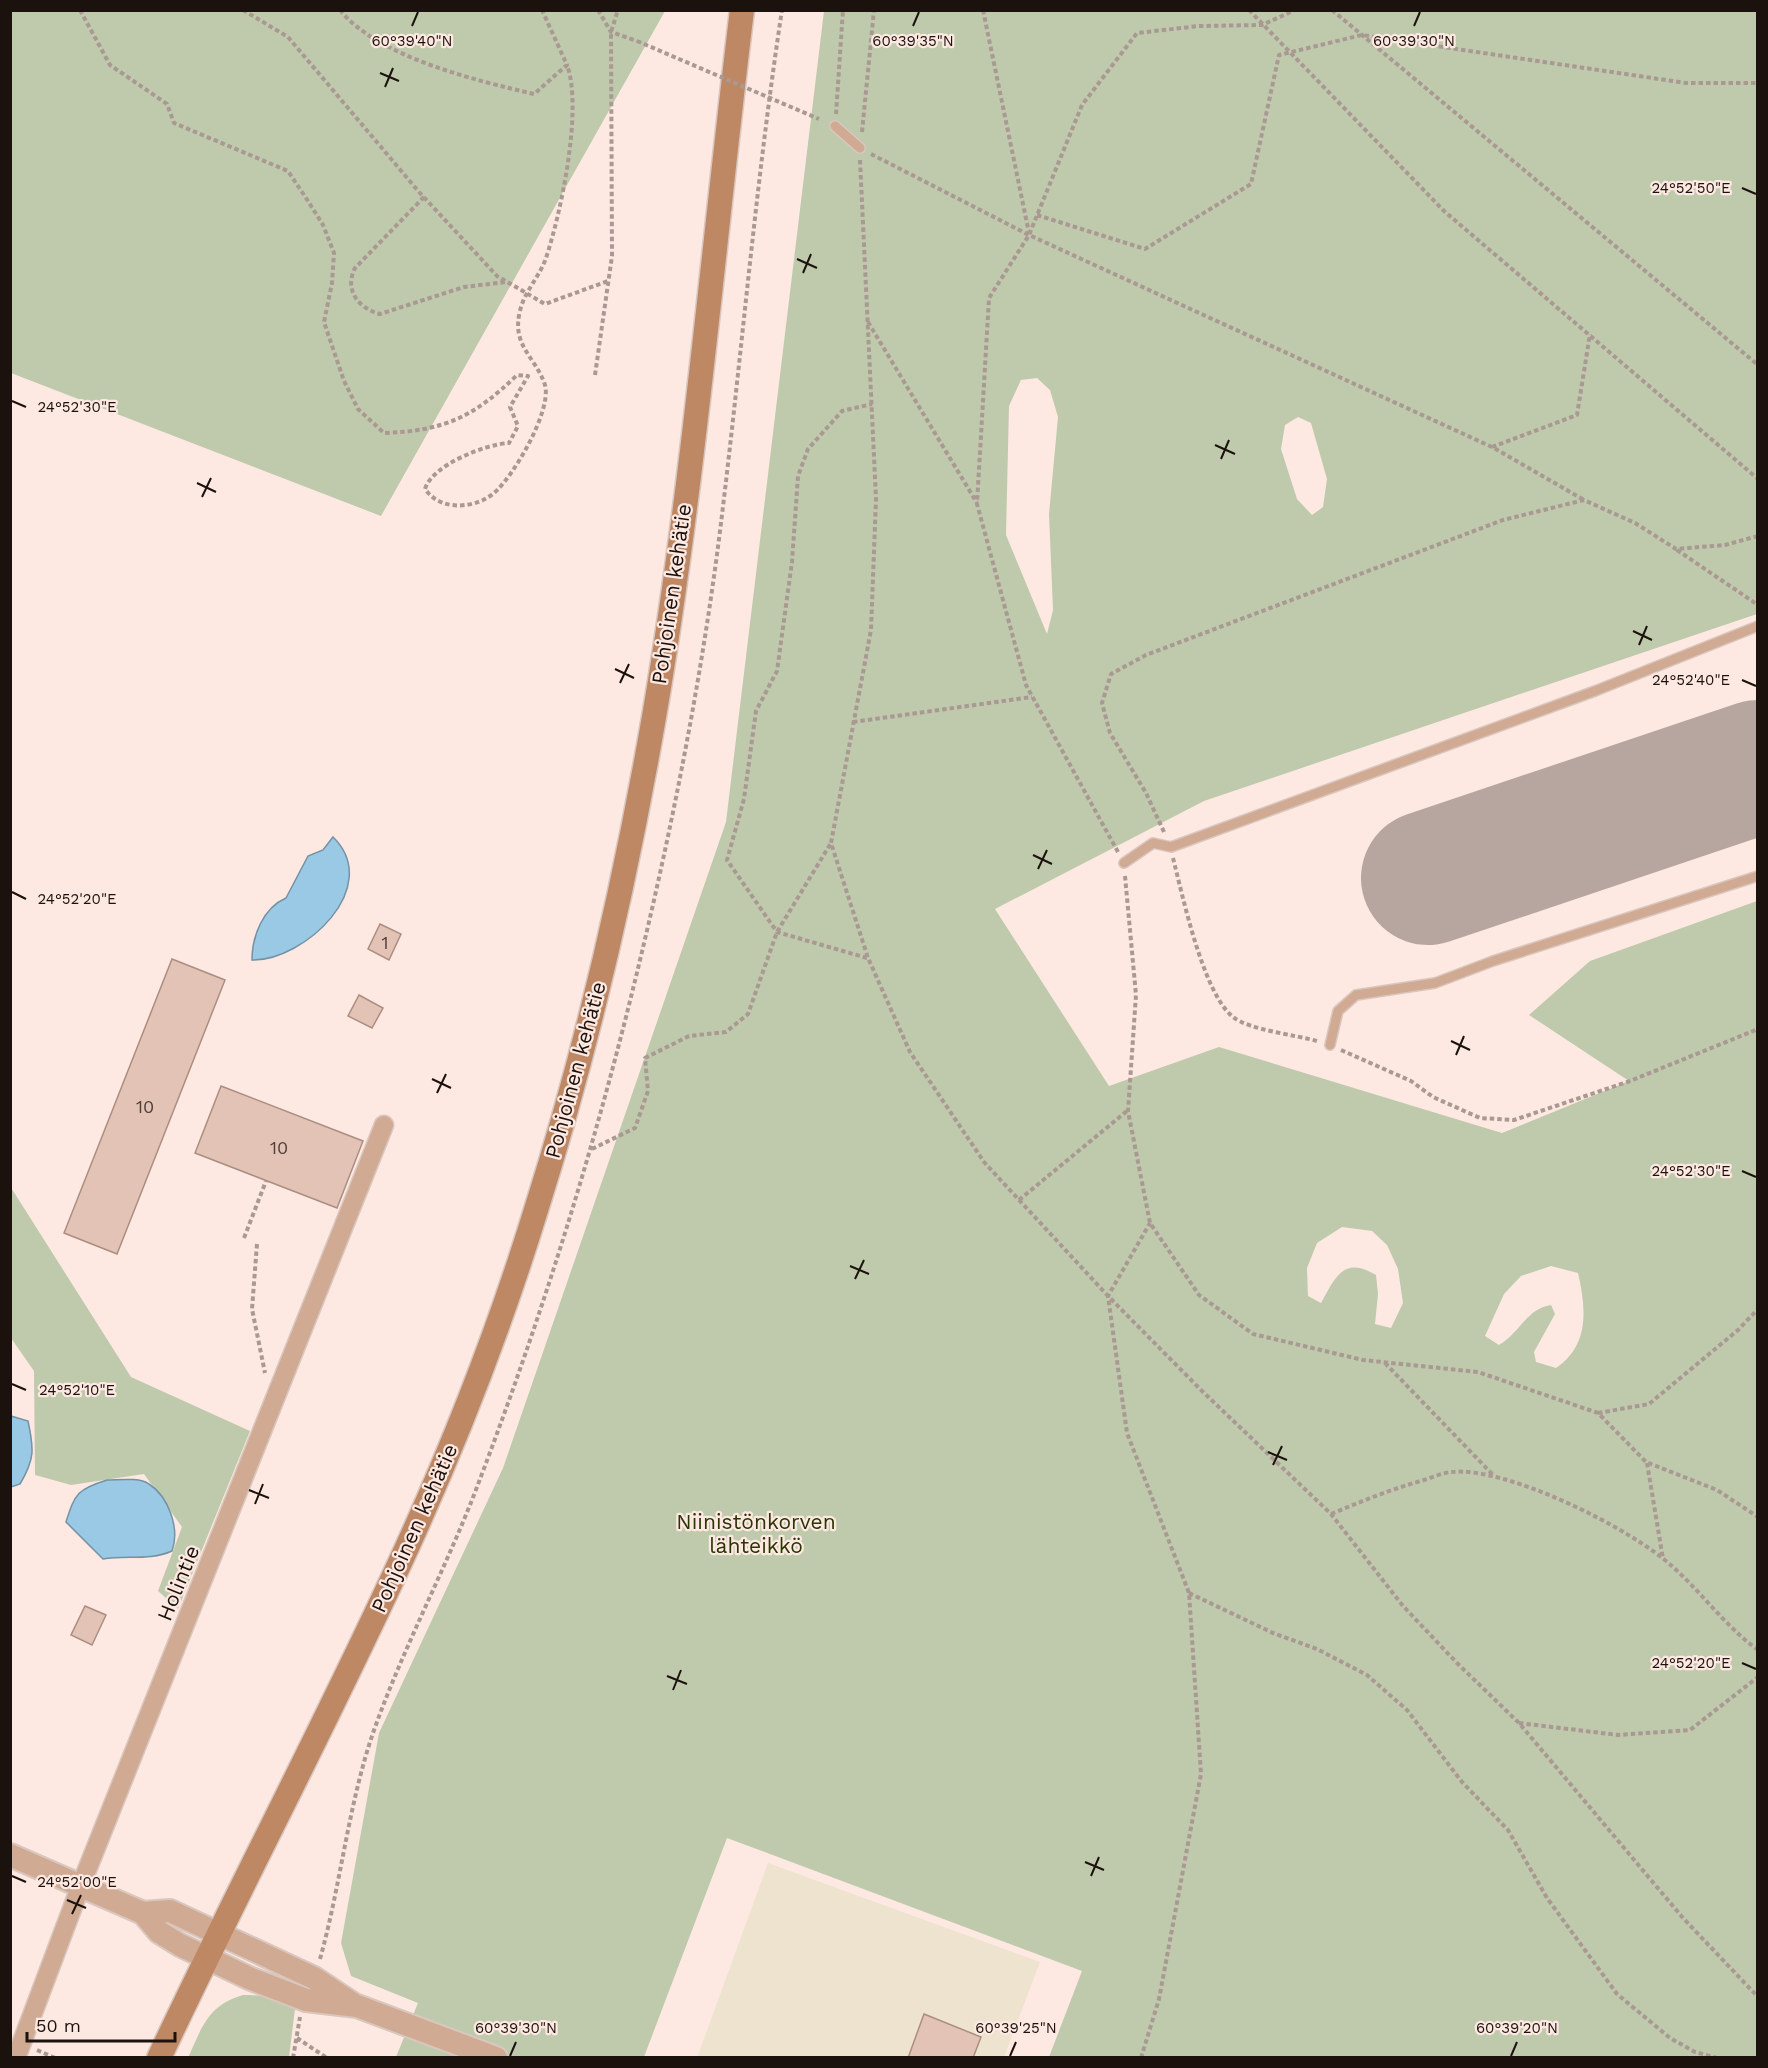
<svg xmlns="http://www.w3.org/2000/svg" width="1768" height="2068" font-family="'Work Sans',sans-serif">
<style>
.industrial{fill:#ede3ce}
.green{fill:#bfcaac;fill-rule:evenodd}
.water{fill:#99c9e4;stroke:#7492a4;stroke-width:1.5}
.lines{fill:none;stroke-linecap:round;stroke-linejoin:round}
.runway{stroke:#b7a69f;stroke-width:134}
.building{fill:#e3c3b6;stroke:#ab8e81;stroke-width:1.5}
.service-casing{stroke:#d9c7bf;stroke-width:12}
.minor-casing{stroke:#d9c7bf;stroke-width:21}
.tertiary-casing{stroke:#d9c7bf;stroke-width:26}
.secondary-casing{stroke:#d9c7bf;stroke-width:27}
.path{stroke:#a99992;stroke-width:4;stroke-dasharray:4.5 3;stroke-linecap:butt}
.service{stroke:#d0aa92;stroke-width:9}
.minor{stroke:#d0aa92;stroke-width:18}
.tertiary{stroke:#d0aa92;stroke-width:22}
.secondary{stroke:#bf8865;stroke-width:24}
.path-bridge{stroke:#a99992;stroke-width:4;stroke-dasharray:4.5 3;stroke-linecap:butt}
.ticks{fill:none;stroke:#1c120d;stroke-width:2}
.labels{text-anchor:middle;dominant-baseline:central;stroke-width:4.5;stroke-linejoin:round;paint-order:stroke}
.number-label{font-size:18px;fill:#4e3e37}
.street-label{font-size:21px;fill:#1c120d;stroke:#fde9e1}
.park-label{font-size:21px;fill:#293603;stroke:#fde9e1}
.ticks-label{font-size:15px;text-anchor:middle;fill:#1c120d;stroke:#fde9e1;stroke-width:4.5;stroke-linejoin:round;paint-order:stroke}
</style>
<rect width="100%" height="100%" fill="#fde9e1"/>
<path class="industrial" d="M768,1863L1040,1962L1004,2057L697,2058Z"/>
<path class="green" d="M10,11L11,10L665,11L381,516L11,373Z
M824,11H1757V614L1204,801L995,909L1109,1086L1219,1047L1502,1133L1629,1081L1529,1015L1590,961L1757,901V2057H1049L1082,1971L727,1838L644,2057H396L418,2003L351,1976L341,1943L379,1733L503,1468L726,822ZM1037,378L1050,390L1058,417L1049,514L1053,610L1047,634L1006,535L1009,406L1021,380ZM1298,417L1311,423L1327,479L1323,507L1312,515L1297,499L1281,449L1285,425ZM1342,1227L1372,1231L1387,1245L1398,1269L1403,1303L1391,1328L1375,1324L1378,1294L1376,1275C1344,1256 1336,1276 1321,1303L1308,1296L1307,1268L1317,1243ZM1551,1266L1578,1273C1586,1308 1590,1345 1556,1368L1536,1362L1534,1352L1555,1314L1551,1305C1526,1309 1520,1333 1499,1345L1485,1336L1504,1294L1521,1276Z
M10,1186L131,1377L250,1431L178,1609L158,1591L182,1527L144,1474L71,1485L35,1475L34,1371L11,1338Z
M243,1995C259,1995 284,1996 295,2009L289,2057L188,2058C202,2027 208,2005 243,1995Z"/>
<path class="water" d="M333,837C384,887 304,961 252,960C252,936 263,908 286,898L308,856L323,850Z
M11,1416L28,1421C34,1449 35,1459 20,1484L11,1487Z
M107,1480C119,1480 139,1477 149,1484C169,1497 180,1529 172,1551C150,1561 126,1555 103,1559L66,1522C75,1493 78,1489 107,1480Z"/>
<g class="lines">
<path class="runway" d="M1428,878L1758,767"/>
</g>
<path class="building" d="M380,924L401,934L389,960L368,949Z
M172,959L225,980L117,1254L64,1233Z
M359,995L383,1008L372,1028L348,1016Z
M221,1086L363,1141L337,1208L195,1153Z
M85,1606L106,1615L92,1645L71,1635Z
M924,2014L981,2037L973,2058H908Z"/>
<g class="lines">
<defs>
<path id="service" d="M835,126L860,148
M1124,863L1153,843L1171,847L1595,691L1758,626
M1330,1045L1338,1011L1356,995L1435,983L1493,961L1758,876"/>
<path id="minor" d="M16,2058L81,1885L384,1125"/>
<path id="tertiary" d="M10,1855L143,1913L159,1932L180,1945L249,1978L306,2000L357,2006L496,2058
M143,1913L170,1911L314,1978L353,2004"/>
<path id="secondary" d="M159,2058C240,1885 330,1717 409,1543C458,1435 501,1324 536,1210C587,1049 625,884 654,717C694,484 713,246 742,10"/>
</defs>
<use href="#service" class="service-casing"/>
<use href="#minor" class="minor-casing"/>
<use href="#tertiary" class="tertiary-casing"/>
<use href="#secondary" class="secondary-casing"/>
<path class="path" d="M80,10L110,65L167,104L174,123L288,171L308,201L323,225L334,253L332,283L324,322L344,381L358,409L384,433C444,431 474,417 517,375L528,376L510,407L518,426L509,443C486,444 432,465 425,489C434,502 449,507 465,505C475,504 486,500 494,493C513,477 552,411 545,385C536,357 511,346 520,311C524,292 540,276 546,258C561,213 583,109 567,65
M243,10L288,37L419,192L497,276L545,304L608,281
M340,10C377,57 478,81 534,94L567,65L542,10
M598,10L611,32L637,41
M983,10L1029,233
M1249,10L1444,211L1758,479
M1332,10L1758,365
M836,114L843,10
M862,132L874,10
M871,154L1029,235L1492,447L1584,500
M860,160L876,499L871,630L831,843L868,958L910,1052L984,1162L1108,1296L1202,1391L1331,1514L1403,1606L1457,1663L1519,1723L1683,1918L1758,1997
M424,197L355,268C344,290 358,308 380,314L464,287L506,282
M1037,215L1145,249L1251,184L1279,55L1362,35L1686,83H1758
M868,322L977,503
M595,375L612,256L611,32L618,10
M1492,447L1577,415L1590,334
M1677,550L1758,605
M853,722L1032,697
M1164,832L1146,793L1110,733L1102,703L1111,674L1146,655L1503,520L1584,500L1635,523L1676,549L1725,545L1758,536
M1118,852L1026,685L977,504L989,298L1029,235L1082,105L1137,33L1199,26L1262,25L1295,10
M1173,858C1183,897 1203,993 1233,1017C1249,1030 1296,1035 1317,1041
M1125,876L1136,995L1128,1111L1150,1223L1199,1295L1253,1334L1363,1360L1478,1372L1598,1413L1646,1462L1717,1490L1758,1517
M867,958L777,932L727,860L744,799L756,711L777,671L792,562L798,476L808,449L842,411L872,404
M1341,1050L1411,1081L1433,1097L1480,1118L1514,1120L1630,1081L1758,1029
M592,1149L635,1128L648,1091L645,1058L689,1036L726,1032L748,1014L777,932L831,843
M1019,1200L1127,1111
M244,1238L266,1181
M257,1244L252,1309L265,1373
M1385,1363L1494,1476
M1598,1413L1649,1404L1738,1330L1758,1309
M1647,1463L1663,1559
M1331,1514C1362,1501 1392,1489 1424,1480C1433,1477 1442,1473 1451,1472C1507,1466 1632,1529 1673,1567C1703,1594 1725,1626 1758,1650
M1189,1593L1273,1633L1317,1649L1367,1675L1407,1710L1462,1782L1508,1830L1547,1898L1617,1994L1670,2038L1695,2052L1717,2058
M1519,1723L1618,1735L1690,1730L1758,1677
M320,1959C341,1884 348,1806 373,1733C401,1653 441,1578 472,1500C534,1339 586,1176 628,1009C668,849 701,686 721,523C742,352 756,180 782,10
M297,2038L327,2058
M37,2050L55,2058
M293,2058L300,2017
M1141,2058L1159,1999L1201,1774L1189,1593L1127,1433L1108,1296L1150,1223"/>
<use href="#service" class="service"/>
<use href="#minor" class="minor"/>
<use href="#tertiary" class="tertiary"/>
<use href="#secondary" class="secondary"/>
<path class="path-bridge" d="M637,41L819,119"/>
</g>
<path class="ticks" d="M412,26L418,12M913,26L919,12M1414,26L1420,12M380,73L399,81M385,87L393,68M1742,188L1756,194M797,259L817,268M803,273L811,254M12,401L26,407M1215,445L1235,454M1221,459L1229,440M197,483L216,492M202,497L211,478M1633,631L1652,640M1639,645L1647,626M615,669L634,678M1742,680L1756,686M620,683L629,664M1033,855L1052,864M1038,869L1047,850M12,892L26,899M1451,1041L1470,1050M1456,1055L1464,1036M432,1079L451,1088M437,1093L446,1074M1742,1171L1756,1177M850,1266L869,1274M855,1279L864,1260M12,1384L26,1390M1268,1452L1287,1460M1273,1465L1282,1446M249,1490L269,1498M255,1504L263,1484M1742,1663L1756,1669M667,1676L687,1684M673,1690L681,1670M1085,1862L1104,1870M12,1876L26,1882M1091,1876L1099,1857M67,1900L86,1908M72,1914L81,1895M510,2056L516,2042M1010,2056L1016,2042M1511,2056L1517,2042"/>
<g class="labels">
<g class="number-label">
<text x="385" y="942">1</text>
<text x="145" y="1106">10</text>
<text x="279" y="1147">10</text>
</g>
<g class="street-label">
<text transform="translate(671 594) rotate(-82)">Pohjoinen kehätie</text>
<text transform="translate(575 1070) rotate(-75)">Pohjoinen kehätie</text>
<text transform="translate(414 1528) rotate(-66)">Pohjoinen kehätie</text>
<text transform="translate(178 1583) rotate(-68)">Holintie</text>
</g>
<g class="park-label">
<text x="756" y="1521">Niinistönkorven<tspan x="756" dy="24">lähteikkö</tspan></text>
</g>
</g>
<g class="ticks-label">
<text x="913" y="46">60°39'35"N</text>
<text x="1414" y="46">60°39'30"N</text>
<text x="412" y="46">60°39'40"N</text>
<text x="1691" y="193">24°52'50"E</text>
<text x="77" y="412">24°52'30"E</text>
<text x="1691" y="685">24°52'40"E</text>
<text x="77" y="904">24°52'20"E</text>
<text x="1691" y="1176">24°52'30"E</text>
<text x="77" y="1395">24°52'10"E</text>
<text x="1691" y="1668">24°52'20"E</text>
<text x="77" y="1887">24°52'00"E</text>
<text x="516" y="2033">60°39'30"N</text>
<text x="1016" y="2033">60°39'25"N</text>
<text x="1517" y="2033">60°39'20"N</text>
</g>
<rect width="1768" height="2068" fill="none" stroke="#1c120d" stroke-width="24"/>
<path d="M27 2032v9h148v-9" fill="none" stroke="#1c120d" stroke-width="3"/>
<text x="36" y="2032" font-size="18" fill="#1c120d" stroke="#fde9e1" stroke-width="4.5" paint-order="stroke">50 m</text>
</svg>
